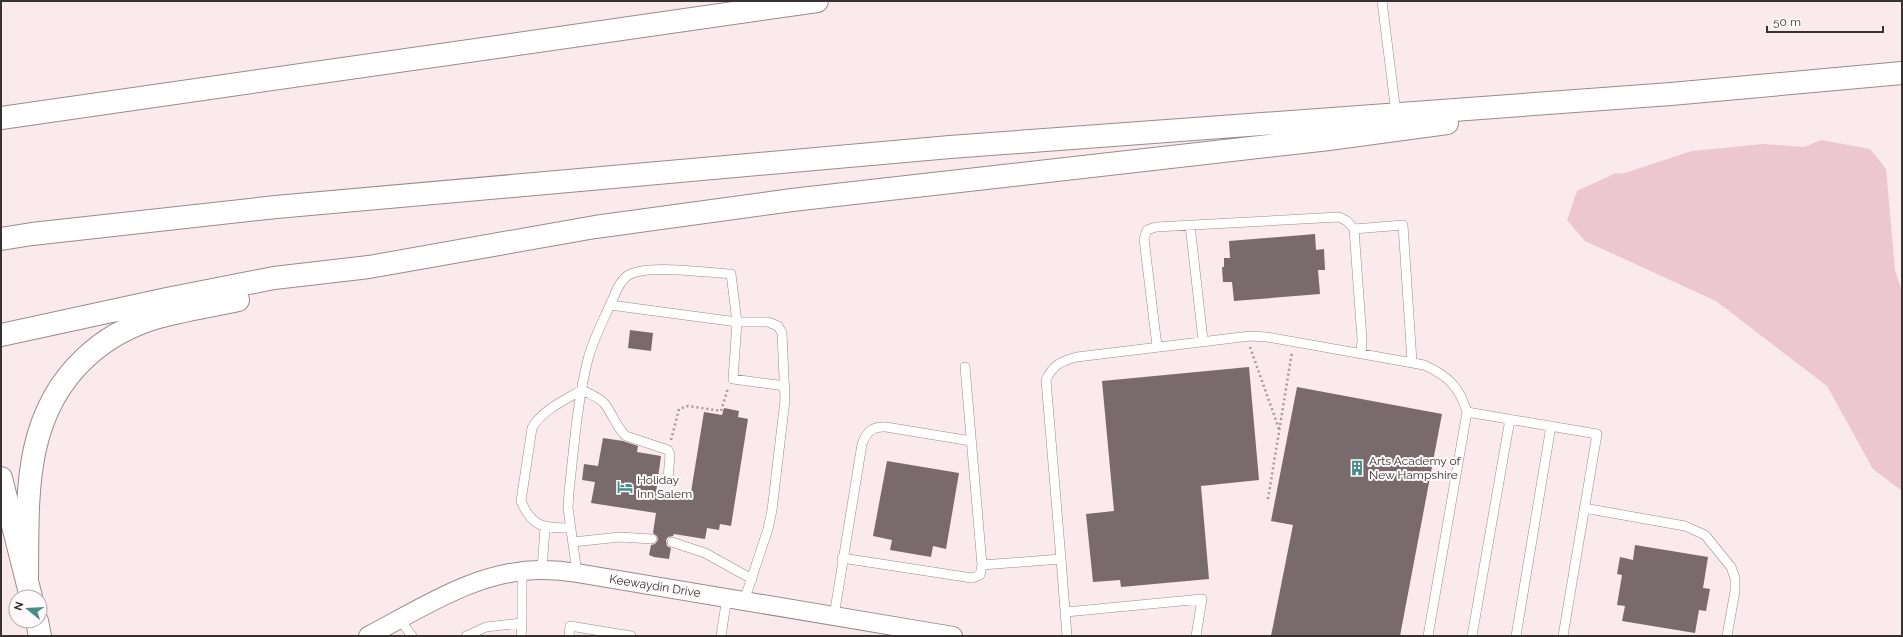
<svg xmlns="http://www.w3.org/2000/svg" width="1903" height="637" font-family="Raleway,sans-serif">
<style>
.green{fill:#edc7d0}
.building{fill:#796a6d}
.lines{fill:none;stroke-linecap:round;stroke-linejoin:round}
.lane-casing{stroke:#9a8a8e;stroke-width:10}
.street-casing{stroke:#9a8a8e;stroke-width:20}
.secondary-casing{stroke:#9a8a8e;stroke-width:24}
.highway-casing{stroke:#9a8a8e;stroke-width:24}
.path{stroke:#a5999c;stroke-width:2.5;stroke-dasharray:2 3;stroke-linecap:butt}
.lane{stroke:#fff;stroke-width:9}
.street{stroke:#fff;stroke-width:18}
.secondary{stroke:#fff;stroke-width:22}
.highway{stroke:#fff;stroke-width:22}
.labels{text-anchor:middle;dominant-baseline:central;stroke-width:4;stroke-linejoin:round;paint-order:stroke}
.poi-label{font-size:12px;fill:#373132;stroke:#fefafb;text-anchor:start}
.street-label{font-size:12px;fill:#373132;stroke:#fefafb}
</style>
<rect width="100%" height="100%" fill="#fae9ed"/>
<path class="green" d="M1821,140L1870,149L1886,169L1895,270L1902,292V491L1873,469L1827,386L1716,301L1585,241L1567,220L1577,191L1616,173L1622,174L1692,151L1763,144L1804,147Z"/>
<path class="building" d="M1315,234L1316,250L1324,249L1325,270H1318L1320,294L1234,301L1232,282H1223L1222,267H1224V258H1230L1229,241Z
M630,330L653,333L651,351L628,348Z
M1249,367L1259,480L1201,486L1209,579L1121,587L1120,580L1093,582L1086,514L1114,511L1102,381Z
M1297,387L1442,414L1400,636H1271L1293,525L1271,521Z
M724,408L739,411L738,417L748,419L731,526L720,524L719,530L707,528L705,539L674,534L673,536L668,537L666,540L667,546L671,548L669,559L654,557L649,555L651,545L655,544L658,540L657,536L653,533L656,513L591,503L595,482L582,480L584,464L598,466L603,438L623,441L638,446L637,452L661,456L656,493L690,498L704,412L722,415Z
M887,461L959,473L946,549L933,546L931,557L890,550L892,540L873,536Z
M1635,545L1708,557L1703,588L1710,589L1706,611L1699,610L1695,633L1622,621L1625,606L1617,605L1622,575L1617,574L1620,557L1633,560Z"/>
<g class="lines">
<defs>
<path id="lane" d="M1382,1L1396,113
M1190,225L1203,340
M1354,229L1403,225L1412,362
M610,305C615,295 618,283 627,276C644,263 708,273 731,274L737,322L733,379L785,386
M1157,346L1144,239L1147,230L1156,227L1339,217L1347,221L1354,229L1362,339L1361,354
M1584,508L1685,526L1705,535L1731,567L1735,578V591L1727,636
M570,528C545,528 532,528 521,501L532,428C542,410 565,400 582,390C590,394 598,397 604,403C613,414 616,427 626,436L668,450L670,455L668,478
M573,542L620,537L652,539
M672,542L705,553L752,579
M842,558L972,578L980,575L982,565L965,367
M1061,559L1046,380C1053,365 1061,361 1077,357L1250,336L1267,337L1424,365C1448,376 1459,386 1467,412
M982,565L1061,559L1067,636
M542,569L545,528
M577,573L568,508L569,492C574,448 577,402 588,359C593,340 602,323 610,305L737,322H768L778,326L782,333L785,400L772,510L768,529L744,601
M1066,612L1202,599L1196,636
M834,616L862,444C867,431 873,426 886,427L971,441
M400,620L412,636
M466,636L486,627L522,623
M521,636L522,623V571
M569,636L570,626L631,636
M721,636L727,597
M1428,636L1467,412L1597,434L1563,636
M1472,636L1510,419
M1516,636L1551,426"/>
<path id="street" d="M368,636C422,608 479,569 543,570C554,570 566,571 577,573L953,636"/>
<path id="secondary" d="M1,478L31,597
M37,621L40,636"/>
<path id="highway" d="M1,118L817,1
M1,239L32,234L276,207L950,147L1671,94L1902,73
M1,335L167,299L274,278L369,267L595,227L792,200L1329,139L1447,123
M27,577C28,498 22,417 85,358C104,340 129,326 155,318C182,310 211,306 238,300"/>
</defs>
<use href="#lane" class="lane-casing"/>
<use href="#street" class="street-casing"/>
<use href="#secondary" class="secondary-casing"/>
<use href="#highway" class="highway-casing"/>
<path class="path" d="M1250,347L1279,429
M671,440L679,409L688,406L721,411L728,388
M1268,499L1292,352"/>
<use href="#lane" class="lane"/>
<use href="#street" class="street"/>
<use href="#secondary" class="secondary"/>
<use href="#highway" class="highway"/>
</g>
<defs>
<symbol id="building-bare" viewBox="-9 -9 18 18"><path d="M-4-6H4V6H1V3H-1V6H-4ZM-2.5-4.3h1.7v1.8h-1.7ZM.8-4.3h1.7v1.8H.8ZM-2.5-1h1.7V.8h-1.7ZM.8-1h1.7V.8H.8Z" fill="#468d87" stroke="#fefafb" stroke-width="2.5" paint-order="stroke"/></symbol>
<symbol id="hotel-bare" viewBox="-9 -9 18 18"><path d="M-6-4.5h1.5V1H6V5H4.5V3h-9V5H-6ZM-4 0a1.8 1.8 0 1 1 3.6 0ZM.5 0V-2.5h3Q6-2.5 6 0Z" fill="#468d87" stroke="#fefafb" stroke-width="2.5" paint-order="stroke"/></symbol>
</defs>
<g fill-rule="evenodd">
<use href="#building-bare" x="1346" y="457" width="22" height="22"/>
<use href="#hotel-bare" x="614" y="476" width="22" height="22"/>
</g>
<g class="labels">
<g class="poi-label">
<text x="1369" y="461">Arts Academy of<tspan x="1369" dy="14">New Hampshire</tspan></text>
<text x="637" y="480">Holiday<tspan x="637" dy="14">Inn Salem</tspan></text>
</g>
<g class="street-label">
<text transform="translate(655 586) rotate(9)">Keewaydin Drive</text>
</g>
</g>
<rect width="1903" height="637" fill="none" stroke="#373132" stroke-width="4"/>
<g transform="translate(28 609) rotate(288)"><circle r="19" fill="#fefafb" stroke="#aeaaab"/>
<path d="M0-3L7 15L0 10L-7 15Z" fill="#468d87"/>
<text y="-6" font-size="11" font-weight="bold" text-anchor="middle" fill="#373132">N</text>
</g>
<path d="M1767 26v6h116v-6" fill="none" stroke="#373132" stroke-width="2"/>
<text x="1773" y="26" font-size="12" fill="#373132" stroke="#fefafb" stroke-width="3" paint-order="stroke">50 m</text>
</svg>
